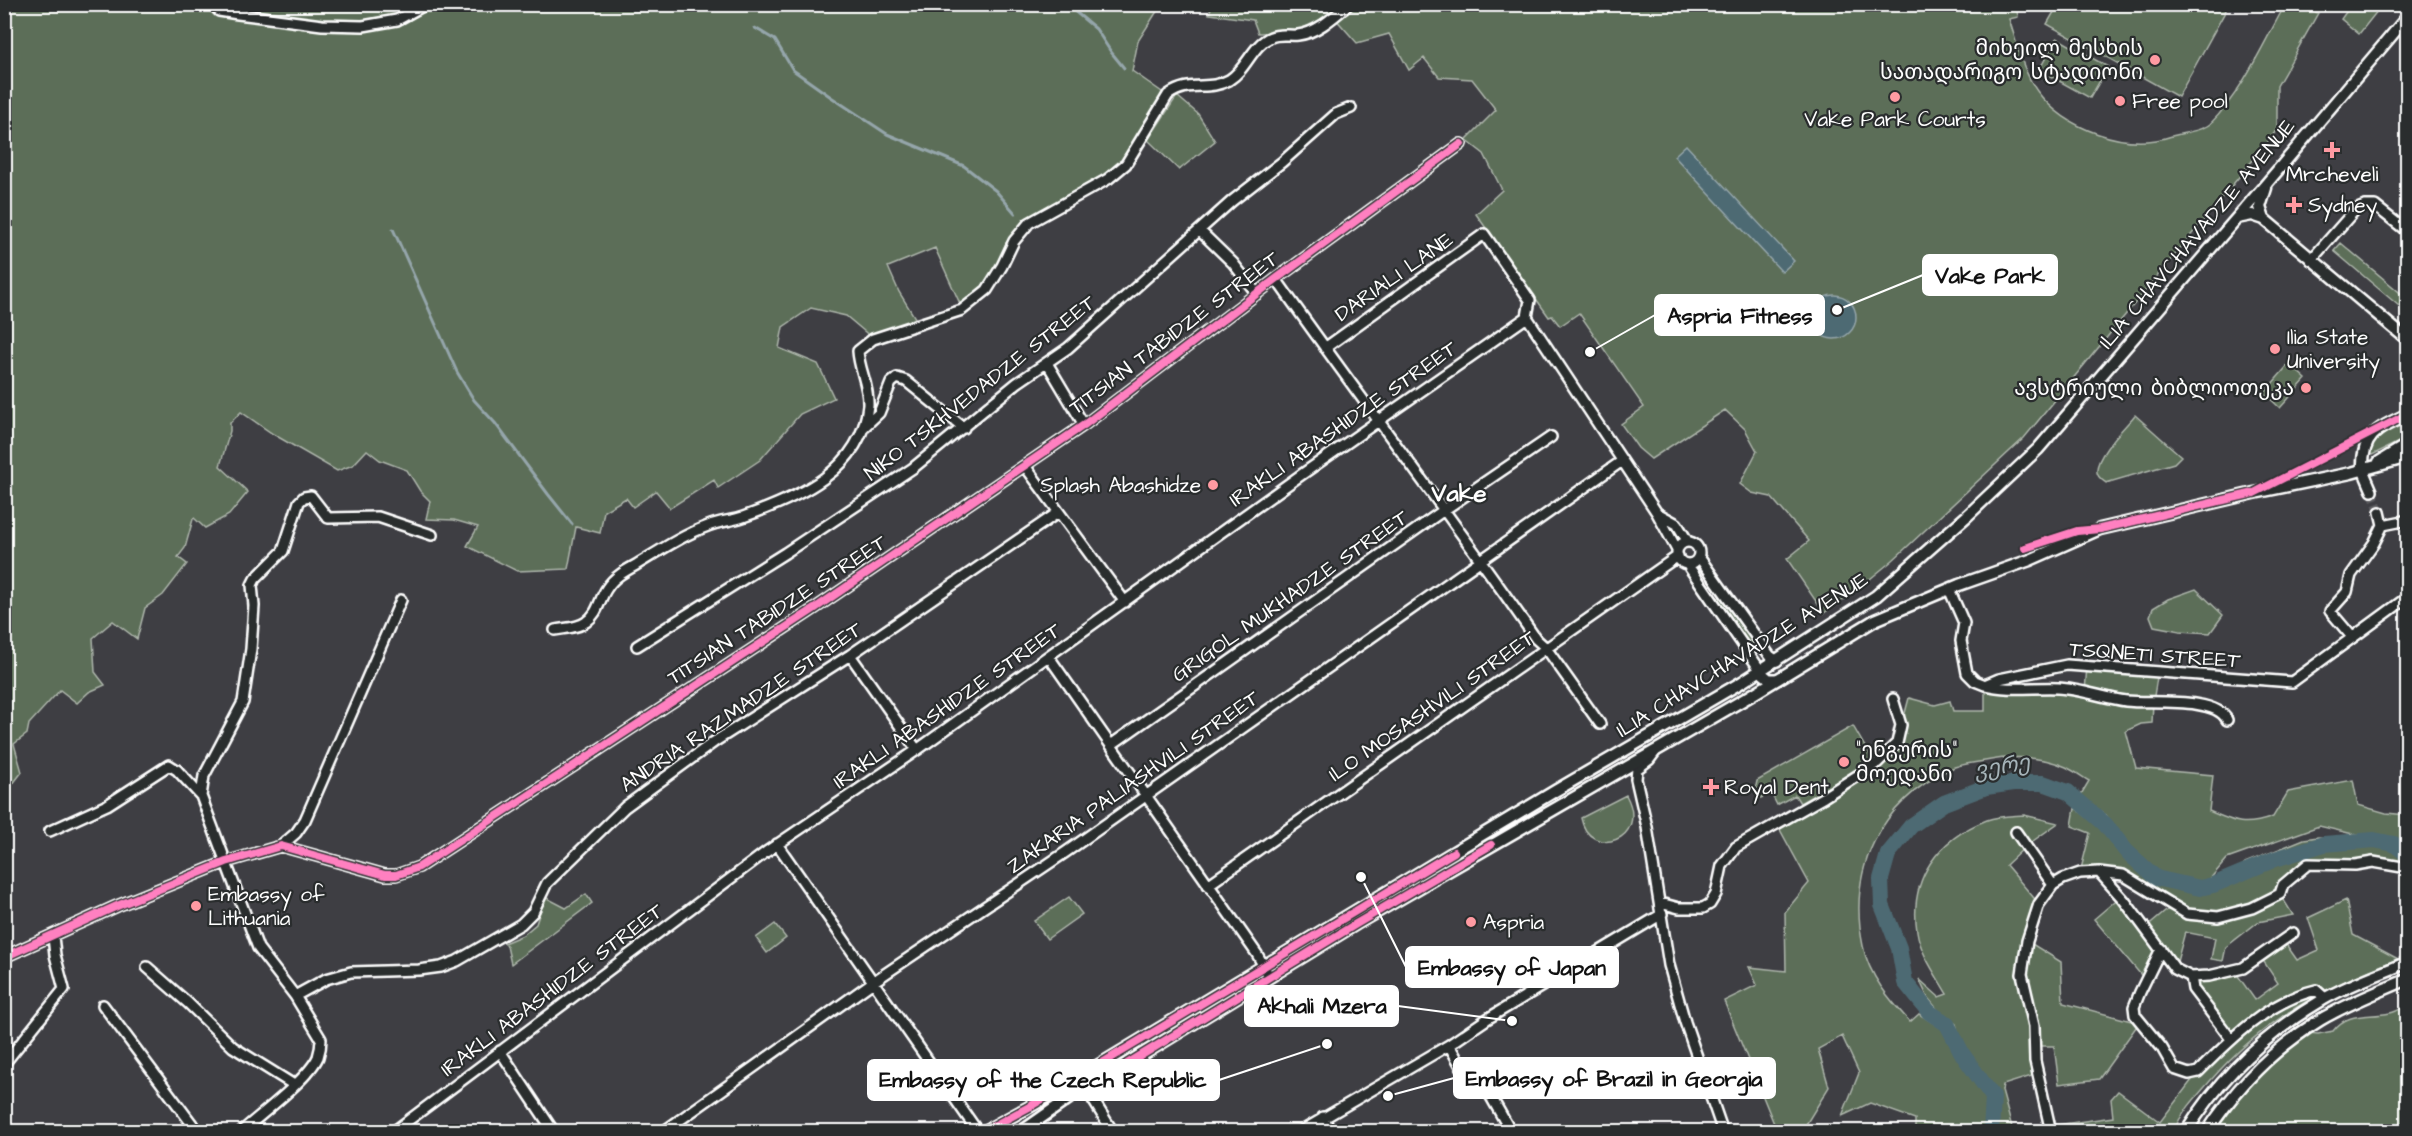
<svg xmlns="http://www.w3.org/2000/svg" width="2412" height="1136" font-family="'Architects Daughter','Noto Sans Georgian',sans-serif">
<style>
.green{fill:#5c6e58;stroke:#aeb6ac;stroke-width:1.5}
.water{fill:#4e6a73;stroke:#95a6ab;stroke-width:1.5}
.lines{fill:none;stroke-linecap:round;stroke-linejoin:round}
.stream{stroke:#95a6ab;stroke-width:3}
.river{stroke:#4e6a73;stroke-width:16}
.minor-tunnel{stroke:#5b5b5f;stroke-width:9;stroke-dasharray:9 4.5;stroke-linecap:butt}
.minor-casing{stroke:#fff;stroke-width:14}
.major-casing{stroke:#fff;stroke-width:15}
.minor{stroke:#2a2d2e;stroke-width:9}
.major{stroke:#2a2d2e;stroke-width:10}
.cycleway-casing{stroke:#2a2d2e;stroke-width:11}
.cycleway{stroke:#ff80c0;stroke-width:8}
.poi-dot{fill:#ff9aa2;stroke:#2a2d2e;stroke-width:2}
.labels{text-anchor:middle;dominant-baseline:central;stroke-width:4.5;stroke-linejoin:round;paint-order:stroke}
.poi-label{font-size:21px;fill:#fff;stroke:#2a2d2e;text-anchor:start}
.street-label{font-size:21px;fill:#fff;stroke:#2a2d2e}
.water-label{font-size:22px;font-style:italic;fill:#a6b4b9;stroke:#2a2d2e}
.quarter-label{font-size:24px;font-weight:bold;fill:#fff;stroke:#2a2d2e}
.leader{fill:none;stroke:#fff;stroke-width:2}
.callout-dot{fill:#fff;stroke:#2a2d2e;stroke-width:2}
.callout{fill:#fff;stroke:#fff;stroke-width:2}
.callout-label{font-size:22px;text-anchor:middle;font-weight:bold;fill:#111}
</style>
<rect width="100%" height="100%" fill="#3e3e43"/>
<filter id="ink" filterUnits="userSpaceOnUse"><feTurbulence type="fractalNoise" baseFrequency=".0167" numOctaves="2"/><feDisplacementMap in="SourceGraphic" scale="12" xChannelSelector="R" yChannelSelector="G"/><feConvolveMatrix kernelMatrix="1 2 1 2 8 2 1 2 1" color-interpolation-filters="sRGB"/></filter>
<g filter="url(#ink)">
<path class="green" d="M436,4L1161,5L1138,41L1132,71L1162,92L1159,103L1126,158L1113,169L1029,217L1006,243L994,272L969,301L961,306L935,248L888,267L899,292L917,321L871,337L846,316L811,308L783,327L779,348L818,364L834,398L800,414L760,460L718,488L714,480L670,508L656,491L633,507L626,498L604,511L600,533L576,527L568,569L517,571L467,546L478,527L454,520L426,519L430,501L420,491L407,470L380,460L367,450L353,465L337,471L273,434L241,412L230,423V431L220,466L248,492L229,515L205,528L194,518L193,519L185,548L178,557L187,564L163,595L145,608L137,639L113,621L93,638L95,672L105,685L89,692L77,703L60,690L29,724L27,734L14,744L22,772L5,794L4,5H412L395,16L372,21L371,30L403,24Z
M1349,4L2016,5L2018,17L2009,19C2017,43 2022,70 2037,91C2065,129 2126,152 2172,136C2182,133 2202,131 2210,124C2243,91 2263,44 2285,5H2304L2318,13L2277,86V129L2271,138L2024,438L1893,560L1853,593L1824,613L1787,559L1809,541L1771,497L1752,493L1740,484L1757,451L1745,429L1725,410L1651,459L1638,448L1621,424L1644,407L1579,313L1560,326L1552,316L1549,317L1476,214L1502,190L1484,154L1466,140L1496,110L1472,79L1439,77L1424,58L1409,70L1389,34L1357,43L1334,17Z
M1212,5H1343L1329,15L1296,32L1258,33L1253,20L1209,14Z
M2216,5L2226,10L2178,97L2047,24L2058,5Z
M2351,5V4L2382,5L2359,34L2341,19Z
M2057,38L2108,67L2090,98L2039,70Z
M1177,96L1198,114L1215,141L1179,170L1148,140Z
M2341,243L2405,297L2399,306L2334,251Z
M2289,364L2306,379L2280,408L2264,393Z
M2135,415L2181,456L2174,463L2106,483C2102,480 2097,477 2097,472C2095,456 2125,427 2135,415Z
M2407,423V438L2372,455L2369,454C2370,436 2393,430 2407,423Z
M2196,589L2223,615L2210,633L2180,631L2154,626L2150,616L2153,608L2168,599Z
M1721,596L1761,650L1753,655L1715,600Z
M2087,666L2158,671L2153,702L2152,723L2141,724L2126,731L2136,768L2213,775L2209,811C2236,823 2245,827 2273,817L2288,792L2353,780L2358,805L2386,813L2407,815V849L2394,839L2380,836L2353,834L2319,826L2227,859L2209,880L2192,882L2156,871L2138,856L2106,815L2080,796L2089,781C2081,776 2074,771 2066,767C2041,756 2011,756 1985,761C1974,763 1960,764 1950,769C1880,803 1847,869 1863,946C1869,976 1890,1000 1910,1022L1919,1014L1943,1029L1958,1056L1982,1089L1989,1101L1987,1131H1915V1119L1870,1103L1842,1116L1859,1073L1842,1036L1818,1049L1829,1087L1802,1131H1777L1724,1001L1757,985L1749,967L1786,971L1785,912L1809,883L1778,826L1822,802L1897,743L1909,698L1935,705L1950,701L1953,711H1985V685L2085,692Z
M1853,726L1873,761L1800,803L1795,795L1777,805L1771,793L1761,798L1756,786L1757,781Z
M1626,795C1651,841 1589,860 1581,818Z
M2075,808L2105,831L2124,855L2152,880L2200,893L2220,886L2245,863L2304,839L2318,837L2332,838L2355,846L2391,848L2407,861V868L2308,864L2280,894L2293,915L2258,922L2226,947L2223,961L2211,959L2215,938L2185,932L2175,969L2162,950L2146,981L2094,919L2121,896L2146,928L2172,906L2123,875L2080,873L2090,833L2072,826Z
M2024,815L2058,823L2026,846L2006,865L2039,904L2027,941L2061,962L2063,1003L2139,1023L2099,1079L2059,1084L2054,1046H2035L2038,1074L2003,1085L2002,1091L2013,1131H1996V1093L1961,1042L1956,1024L1938,1010L1928,998L1919,979L1939,997L1947,994C1936,975 1920,953 1917,931C1909,878 1938,839 1987,820C1998,816 2012,816 2024,815Z
M586,894L592,903L511,964L507,946L504,943L523,935L536,924L545,897L566,908Z
M1069,897L1082,914L1047,939L1034,921Z
M2346,900L2353,935L2398,959C2324,987 2263,1020 2211,1080C2196,1097 2183,1111 2173,1131L2051,1132L2050,1126L2113,1117L2111,1099L2118,1091L2160,1122L2198,1072L2231,1039L2193,989L2191,977L2234,970L2255,1000L2278,983L2260,956L2283,940L2297,960L2319,950L2308,918Z
M775,924L786,938L767,953L756,938Z
M2407,1005V1131L2213,1132L2252,1078L2309,1033L2318,1034L2333,1031C2348,1011 2368,1018 2390,1013C2396,1012 2402,1008 2407,1005Z"/>
<path class="water" d="M1686,145L1794,261L1782,272L1674,156Z
M1812 317a22 22 0 1 1 44 0a22 22 0 1 1-44 0Z"/>
<g class="lines">
<path class="stream" d="M1066,4L1096,29L1111,52L1124,68
M755,28L775,40L793,70L831,97L887,134L964,166L996,191L1015,213
M393,229L457,372L474,400L495,423L548,494L572,524"/>
<path class="river" d="M1991,1132L1993,1097L1963,1055L1947,1024L1929,1012L1905,982L1899,948L1882,905L1881,879L1888,854L1911,826L1944,803L1986,787L2014,783H2043L2068,792L2105,824L2126,851L2156,878L2200,888L2213,885L2275,859L2324,844L2374,840L2394,844L2408,855"/>
<path class="minor-tunnel" d="M2372,491L2380,512"/>
<defs>
<path id="minor" d="M212,4L219,11L238,14L322,25L363,26L397,20L426,4
M1200,231L1233,263L1257,294
M2311,260L2355,210L2365,206H2375L2408,232
M1276,279C1361,400 1452,517 1536,639L1546,648L1600,724
M1325,348L1484,234L1530,300L1527,317L1657,513L1677,550
M1047,363L1084,425
M863,428L879,413L891,383L897,378L906,381L964,428
M1025,466L1125,602
M2363,470L2372,491
M1657,513L1677,524L1688,542
M2383,525L2408,520
M1677 553a11 11 0 1 1 22 0a11 11 0 1 1-22 0Z
M1699,557L1770,656L1777,661
M1687,564L1763,674L1769,679H1777
M1949,589L1964,623L1961,641L1967,673L1975,681L1985,685L1999,679L2067,665L2292,682L2408,597
M555,630C565,628 578,628 586,622C599,613 599,599 607,588C614,577 625,571 636,565C659,551 683,535 708,526C719,521 732,521 743,517C797,498 862,471 868,405C869,385 859,370 858,351L873,339L962,310L987,290L1002,266L1014,241L1029,223L1108,179L1126,164L1168,95C1191,79 1207,92 1229,80C1247,69 1252,45 1271,37C1279,33 1289,36 1298,35C1317,33 1335,16 1349,4
M2352,637L2330,611L2347,592L2351,575L2374,543L2383,525L2380,512
M637,646L785,553L913,468L1017,383L1068,348L1232,201L1282,162L1336,114L1351,108
M850,655L917,750
M1049,657L1257,954L1269,976
M1985,685C2009,691 2033,687 2058,688C2081,689 2104,698 2126,701C2149,704 2216,696 2227,720
M1111,745L1444,510L1551,437
M1655,752L1649,760L1637,769L1636,779L1647,827L1669,965L1685,1022L1723,1132
M50,831L107,805L169,765L177,770L201,796
M2016,832L2053,885
M777,844L978,1132
M281,846L296,833L305,820L401,600
M2099,872L2124,900L2175,969L2191,977L2209,976L2243,968L2293,933
M1208,885L1678,556
M1660,903L1679,908H1703L1710,904L1716,894L1722,866L1736,847L1824,797L1877,763L1897,743L1901,725L1893,699
M2161,949L2140,992L2134,1007L2135,1015L2162,1048L2174,1069L2189,1074L2198,1072C2231,1039 2269,1001 2316,990L2325,998
M4,957L117,906L226,862L281,846L385,875H396L419,867L814,609L1084,425L1276,279L1461,144
M147,967L188,1003L233,1047L294,1085
M2191,977L2193,989L2231,1039
M295,996L326,979L351,972L419,970L441,967L457,961L521,924L533,912L547,883L625,807L714,742L850,655L1059,512
M103,1005L198,1132
M1449,1045L1465,1073L1486,1088L1511,1132
M500,1051L554,1132
M4,1064L64,989L55,955L53,936
M1085,1087L1113,1132
M1323,1117L1331,1132
M241,1132C261,1114 308,1079 318,1057C320,1051 321,1045 321,1039L295,996L258,948L201,796L204,776L243,702L251,649L254,606L252,585L255,579L283,551L299,502L304,497L311,496L328,518L378,517L432,535
M393,1132L766,852L917,750L1301,475L1527,317
M663,1132L873,982L1066,852L1622,461
M1300,1132L1449,1045L1487,1019L1662,914
M2051,1132L2035,1061L2034,1026L2022,974L2027,941L2039,904L2053,885L2063,879L2080,873L2099,872L2123,875L2187,914L2218,917L2252,908L2280,894L2283,885L2308,864L2355,865L2373,862L2408,868"/>
<path id="major" d="M2237,218L2252,215L2264,219L2408,340
M2264,219L2260,207L2266,188
M2379,462L2408,444
M2363,470C2361,434 2379,428 2408,414
M983,1132L1029,1107L1555,791L1742,682L1876,596L1967,516L2038,449L2267,183L2408,16
M1021,1132L1085,1087L1127,1064L1356,924L1750,696L1875,620L1959,585L2030,560L2100,529L2254,493L2351,473L2408,457
M2186,1132C2220,1077 2268,1032 2324,999C2350,984 2380,974 2408,962
M2207,1132C2237,1086 2273,1049 2320,1020C2347,1004 2379,992 2408,979"/>
</defs>
<use href="#minor" class="minor-casing"/>
<use href="#major" class="major-casing"/>
<use href="#minor" class="minor"/>
<use href="#major" class="major"/>
<defs>
<path id="cycleway" d="M2025,548L2077,531L2100,529L2254,493L2408,414
M4,957L117,906L226,862L281,846L385,875H396L419,867L814,609L1084,425L1276,279L1461,144
M1127,1064L1356,924L1491,845
M988,1129L1029,1107L1454,852"/>
</defs>
<use href="#cycleway" class="cycleway-casing"/>
<use href="#cycleway" class="cycleway"/>
</g>
</g>
<g class="poi-dot">
<circle cx="2155" cy="60" r="6"/>
<circle cx="1895" cy="97" r="6"/>
<circle cx="2120" cy="101" r="6"/>
<path d="M2329 141h6v6h6v6h-6v6h-6v-6h-6v-6h6z"/>
<path d="M2291 196h6v6h6v6h-6v6h-6v-6h-6v-6h6z"/>
<circle cx="2275" cy="349" r="6"/>
<circle cx="2306" cy="388" r="6"/>
<circle cx="1213" cy="485" r="6"/>
<circle cx="1844" cy="762" r="6"/>
<path d="M1708 778h6v6h6v6h-6v6h-6v-6h-6v-6h6z"/>
<circle cx="196" cy="906" r="6"/>
<circle cx="1471" cy="922" r="6"/>
</g>
<g class="labels">
<g class="poi-label">
<text x="2143" y="48" text-anchor="end">მიხეილ მესხის<tspan x="2143" dy="24">სათადარიგო სტადიონი</tspan></text>
<text x="2132" y="101">Free pool</text>
<text x="1895" y="119" text-anchor="middle">Vake Park Courts</text>
<text x="2332" y="174" text-anchor="middle">Mrcheveli</text>
<text x="2308" y="205">Sydney</text>
<text x="2287" y="337">Ilia State<tspan x="2287" dy="24">University</tspan></text>
<text x="2294" y="388" text-anchor="end">ავსტრიული ბიბლიოთეკა</text>
<text x="1201" y="485" text-anchor="end">Splash Abashidze</text>
<text x="1856" y="750">"ენგურის"<tspan x="1856" dy="24">მოედანი</tspan></text>
<text x="1724" y="787">Royal Dent</text>
<text x="208" y="894">Embassy of<tspan x="208" dy="24">Lithuania</tspan></text>
<text x="1483" y="922">Aspria</text>
</g>
<g class="street-label">
<text transform="translate(2197 234) rotate(-50)">ILIA CHAVCHAVADZE AVENUE</text>
<text transform="translate(1394 277) rotate(-35)">DARIALI LANE</text>
<text transform="translate(1174 333) rotate(-37)">TITSIAN TABIDZE STREET</text>
<text transform="translate(980 388) rotate(-38)">NIKO TSKHVEDADZE STREET</text>
<text transform="translate(1343 424) rotate(-35)">IRAKLI ABASHIDZE STREET</text>
<text transform="translate(1290 596) rotate(-35)">GRIGOL MUKHADZE STREET</text>
<text transform="translate(777 610) rotate(-33)">TITSIAN TABIDZE STREET</text>
<text transform="translate(1742 655) rotate(-32)">ILIA CHAVCHAVADZE AVENUE</text>
<text transform="translate(2155 655) rotate(4)">TSQNETI STREET</text>
<text transform="translate(947 706) rotate(-35)">IRAKLI ABASHIDZE STREET</text>
<text transform="translate(1432 706) rotate(-35)">ILO MOSASHVILI STREET</text>
<text transform="translate(741 707) rotate(-34)">ANDRIA RAZMADZE STREET</text>
<text transform="translate(1133 782) rotate(-35)">ZAKARIA PALIASHVILI STREET</text>
<text transform="translate(552 990) rotate(-37)">IRAKLI ABASHIDZE STREET</text>
</g>
<g class="water-label">
<text transform="translate(2002 767) rotate(-9)">ვერე</text>
</g>
<g class="quarter-label">
<text x="1459" y="494">Vake</text>
</g>
</g>
<path class="leader" d="M1837 310L1923 275M1590 352L1655 315M1361 877L1406 967M1512 1021L1398 1006M1388 1096L1454 1078M1327 1044L1219 1080"/>
<g class="callout-dot">
<circle cx="1837" cy="310" r="6"/>
<circle cx="1590" cy="352" r="6"/>
<circle cx="1361" cy="877" r="6"/>
<circle cx="1512" cy="1021" r="6"/>
<circle cx="1388" cy="1096" r="6"/>
<circle cx="1327" cy="1044" r="6"/>
</g>
<g class="callout">
<rect x="1923" y="255" width="134" height="40" rx="6"/>
<rect x="1655" y="295" width="169" height="40" rx="6"/>
<rect x="1406" y="947" width="212" height="40" rx="6"/>
<rect x="1245" y="986" width="153" height="40" rx="6"/>
<rect x="1454" y="1058" width="321" height="40" rx="6"/>
<rect x="868" y="1060" width="351" height="40" rx="6"/>
</g>
<g class="callout-label">
<text x="1990" y="283">Vake Park</text>
<text x="1740" y="323">Aspria Fitness</text>
<text x="1512" y="975">Embassy of Japan</text>
<text x="1322" y="1013">Akhali Mzera</text>
<text x="1614" y="1086">Embassy of Brazil in Georgia</text>
<text x="1043" y="1087">Embassy of the Czech Republic</text>
</g>
<rect width="2412" height="1136" fill="none" stroke="#2a2d2e" stroke-width="24"/>
<rect x="12" y="12" width="2388" height="1112" fill="none" stroke="#fff" stroke-width="2" filter="url(#ink)"/>
</svg>
